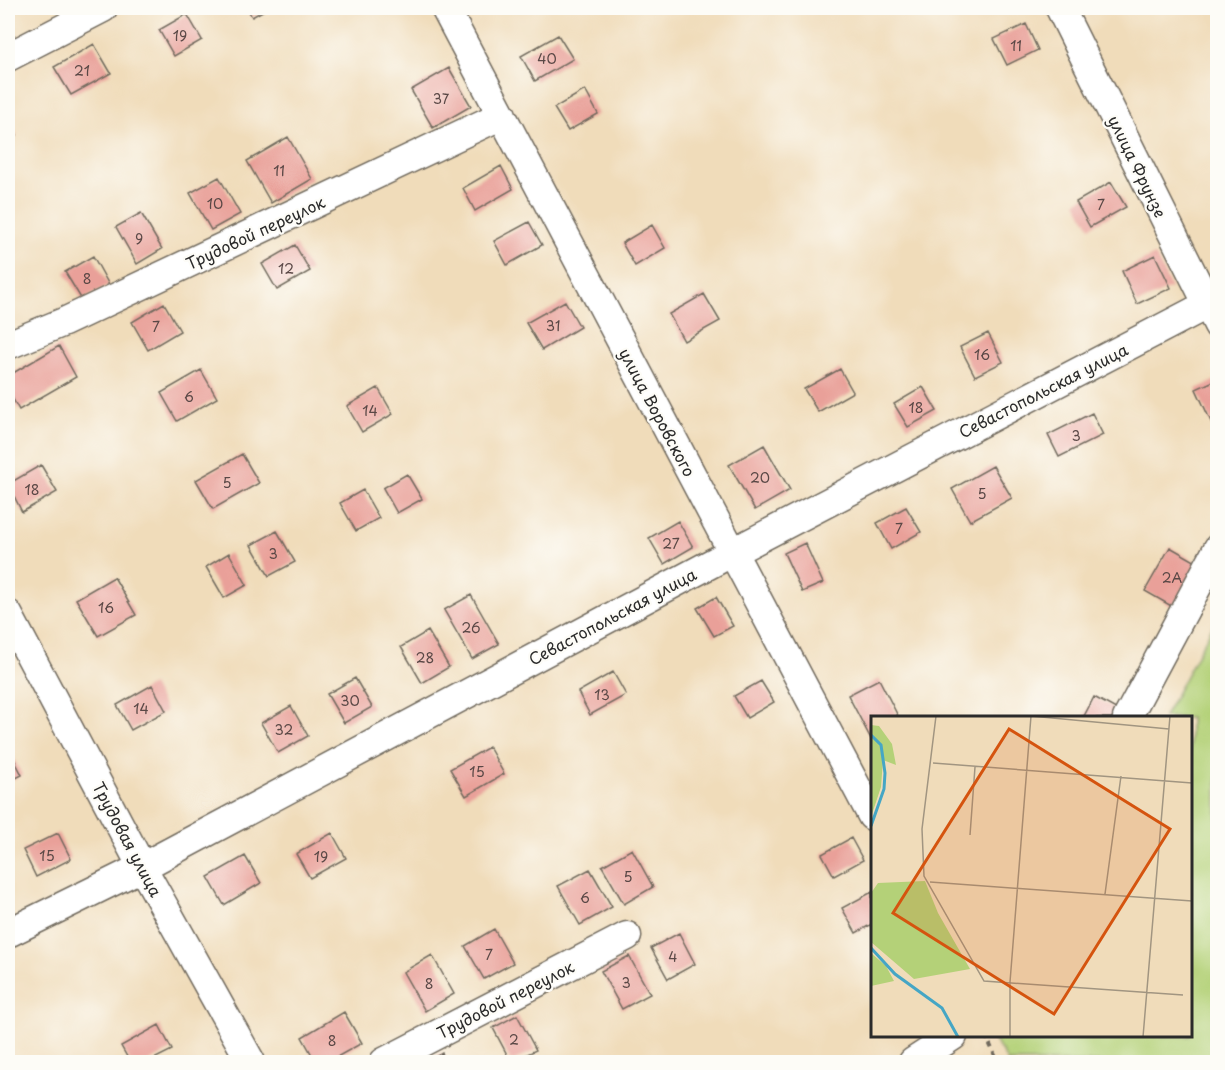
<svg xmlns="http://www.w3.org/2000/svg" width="1225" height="1070" font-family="'Playpen Sans',sans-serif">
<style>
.green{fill:#b4d178;stroke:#707e52;stroke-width:1.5}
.building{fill:#e9a099}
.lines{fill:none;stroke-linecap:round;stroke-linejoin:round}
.minor-casing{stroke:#70695d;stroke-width:31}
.path{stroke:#70695d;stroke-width:4;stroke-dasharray:4.5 4.5;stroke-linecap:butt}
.minor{stroke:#fff;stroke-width:28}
.labels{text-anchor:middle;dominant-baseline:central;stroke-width:4.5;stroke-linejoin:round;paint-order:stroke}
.number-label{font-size:14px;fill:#5a4846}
.street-label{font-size:16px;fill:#2b2b2b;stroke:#fdfcf7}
.inset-river{fill:none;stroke:#45a6c5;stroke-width:3}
.inset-road{fill:none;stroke:#a19581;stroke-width:1.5}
.view{fill:#d5540f;fill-opacity:0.15;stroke:#d5540f;stroke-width:3}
.inset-edge{fill:none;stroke:#2b2b2b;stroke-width:3}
</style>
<rect width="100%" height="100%" fill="#fdfcf7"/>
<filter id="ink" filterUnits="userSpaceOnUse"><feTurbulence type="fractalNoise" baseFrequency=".0167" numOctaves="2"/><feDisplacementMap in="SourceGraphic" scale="12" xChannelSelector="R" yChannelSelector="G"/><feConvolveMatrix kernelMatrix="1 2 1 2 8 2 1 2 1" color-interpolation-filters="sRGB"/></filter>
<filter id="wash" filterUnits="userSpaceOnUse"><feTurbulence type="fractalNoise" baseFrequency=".008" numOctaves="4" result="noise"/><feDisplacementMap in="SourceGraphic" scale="24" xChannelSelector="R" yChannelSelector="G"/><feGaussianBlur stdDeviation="1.35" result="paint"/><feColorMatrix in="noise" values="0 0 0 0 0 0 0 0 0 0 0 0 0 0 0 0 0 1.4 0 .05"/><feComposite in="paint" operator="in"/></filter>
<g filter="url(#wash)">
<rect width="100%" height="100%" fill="#f0dcba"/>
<path class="green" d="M1217,618V1062H1008L992,1036H1190V718L1164,717Z"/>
<g id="blocks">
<path class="building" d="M247,8H268L252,17Z
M187,14L202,40L174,56L159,30Z
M1026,24L1038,50L1007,65L994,39Z
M558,35L573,59L535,81L521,56Z
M94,44L111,73L71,95L54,67Z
M449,68L471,106L433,128L411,90Z
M585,90L598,114L568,131L554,108Z
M8,118L17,135L8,141Z
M288,137L312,179L271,203L247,161Z
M501,166L513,189L475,211L463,188Z
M219,177L240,214L211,230L190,193Z
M1111,182L1126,207L1090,227L1076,202Z
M141,213L162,249L137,264L116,227Z
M529,222L542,245L507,265L494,241Z
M652,225L665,248L635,266L622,243Z
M295,245L310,271L277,290L262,264Z
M1155,255L1171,288L1137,304L1122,271Z
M93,256L109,285L82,300L65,272Z
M704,294L720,321L684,341L669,314Z
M565,301L580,327L542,350L526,323Z
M164,303L180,331L148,350L132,322Z
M988,333L1003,362L975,376L960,347Z
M59,346L76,377L19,410L8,390V376Z
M840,369L853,392L818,412L804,389Z
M201,370L217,398L177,421L161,393Z
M1218,379V424L1213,426L1196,389Z
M923,387L937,411L908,427L894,404Z
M378,388L393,414L362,432L347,406Z
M1092,413L1103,435L1059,457L1048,435Z
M764,445L790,490L755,510L729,465Z
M242,454L259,483L213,509L196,480Z
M41,465L57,492L22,512L8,484Z
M993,466L1012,498L970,521L952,489Z
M407,474L422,499L397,513L383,488Z
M363,490L379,518L356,531L340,503Z
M906,507L921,532L891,549L877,523Z
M678,521L693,547L664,564L649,538Z
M277,531L295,562L269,576L251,545Z
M805,543L823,583L802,592L784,553Z
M1170,547L1198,563L1173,607L1145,591Z
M229,553L247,585L224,598L206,567Z
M114,577L136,615L98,636L76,599Z
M471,595L499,644L472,659L444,610Z
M716,597L733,626L714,636L697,608Z
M428,631L449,667L422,683L401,647Z
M613,672L626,695L590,715L578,692Z
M355,678L372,707L344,723L327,694Z
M879,679L899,718H872L871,739L848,695Z
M761,681L774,702L747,718L734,696Z
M152,685L166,711L131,730L117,705Z
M1094,697L1116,709L1112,718H1083Z
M291,706L308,736L278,753L261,723Z
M489,747L504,774L466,796L450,769Z
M10,751L22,775L8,782V752Z
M58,833L71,859L36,877L23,850Z
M332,833L346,858L310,878L296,854Z
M851,838L863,860L834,876L822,854Z
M632,849L653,887L624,904L602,866Z
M245,856L261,883L224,905L208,877Z
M590,869L612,907L580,925L558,886Z
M872,892V924L856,933L842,908Z
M494,929L513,963L484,979L465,946Z
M679,933L695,964L668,979L651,948Z
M432,955L454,994L425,1011L403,972Z
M629,956L650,994L622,1009L601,971Z
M344,1012L362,1043L328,1062H316L302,1037Z
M517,1015L536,1050L511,1062L493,1028Z
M159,1025L172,1050L148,1062H130L121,1046Z
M442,1053L447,1062H426Z"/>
</g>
</g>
<g filter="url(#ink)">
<use href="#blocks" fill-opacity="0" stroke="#70695d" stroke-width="1.5"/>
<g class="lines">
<defs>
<path id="minor" d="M445,8L872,816
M1060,8L1218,325
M8,57L103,8
M8,345L64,322L502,115
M8,614L142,867L251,1062
M1127,718L1218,548
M8,933L142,867L731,553L1218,299
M384,1062L627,936
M913,1062L953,1036"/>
</defs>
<use href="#minor" class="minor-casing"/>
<path class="path" d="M986,1036L998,1062"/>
<use href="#minor" class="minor"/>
</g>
</g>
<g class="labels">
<g class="number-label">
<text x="180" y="35">19</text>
<text x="1016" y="45">11</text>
<text x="547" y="58">40</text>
<text x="82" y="70">21</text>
<text x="441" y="98">37</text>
<text x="279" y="170">11</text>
<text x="215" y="203">10</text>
<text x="1101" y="204">7</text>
<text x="139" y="238">9</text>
<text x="286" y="268">12</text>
<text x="87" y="278">8</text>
<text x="553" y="325">31</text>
<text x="156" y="326">7</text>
<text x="982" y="354">16</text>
<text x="189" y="396">6</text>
<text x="916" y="407">18</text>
<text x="370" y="410">14</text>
<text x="1076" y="435">3</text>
<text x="760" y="477">20</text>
<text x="227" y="482">5</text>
<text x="32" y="489">18</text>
<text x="982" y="493">5</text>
<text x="899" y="528">7</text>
<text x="671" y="543">27</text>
<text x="273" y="553">3</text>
<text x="1172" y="577">2А</text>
<text x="106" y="607">16</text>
<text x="471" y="627">26</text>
<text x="425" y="657">28</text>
<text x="602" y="694">13</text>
<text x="350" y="700">30</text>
<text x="141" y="708">14</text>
<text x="284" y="729">32</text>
<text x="477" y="771">15</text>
<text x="47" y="855">15</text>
<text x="321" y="856">19</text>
<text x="628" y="876">5</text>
<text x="585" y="897">6</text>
<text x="489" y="954">7</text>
<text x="673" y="956">4</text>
<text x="626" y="982">3</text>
<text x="429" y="983">8</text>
<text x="514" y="1039">2</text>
<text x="332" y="1040">8</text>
</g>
<g class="street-label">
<text transform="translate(1138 166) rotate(64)">улица Фрунзе</text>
<text transform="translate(255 232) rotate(-25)">Трудовой переулок</text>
<text transform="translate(1043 390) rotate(-27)">Севастопольская улица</text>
<text transform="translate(658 412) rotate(62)">улица Воровского</text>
<text transform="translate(612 616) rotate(-28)">Севастопольская улица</text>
<text transform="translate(128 839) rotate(62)">Трудовая улица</text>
<text transform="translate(505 999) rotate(-27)">Трудовой переулок</text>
</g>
</g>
<g transform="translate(871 716)">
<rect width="321" height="321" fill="#f0dcba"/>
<path d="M0,9L8,10L21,28L25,49L12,44L10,71L0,101ZM54,165L67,197L99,253L43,263L0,226V177L7,167ZM0,237L15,250L23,265L0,270Z" fill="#b4d178"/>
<path class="inset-river" d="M0,19L10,29L14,57L13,73L0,110M0,232L24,258L71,292L87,321"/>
<path class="inset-road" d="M65,0L51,113L53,160L113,265L312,279M160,0L298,13M62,47L321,67M99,119L104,51M59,166L321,185M234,178L250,60M139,321V266L160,0M272,321L299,0"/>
<path class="view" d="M138,13L299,113L183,298L22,197Z"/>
<rect width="321" height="321" class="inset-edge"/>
</g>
<rect width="1225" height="1070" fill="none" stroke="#fdfcf7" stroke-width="30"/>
</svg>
